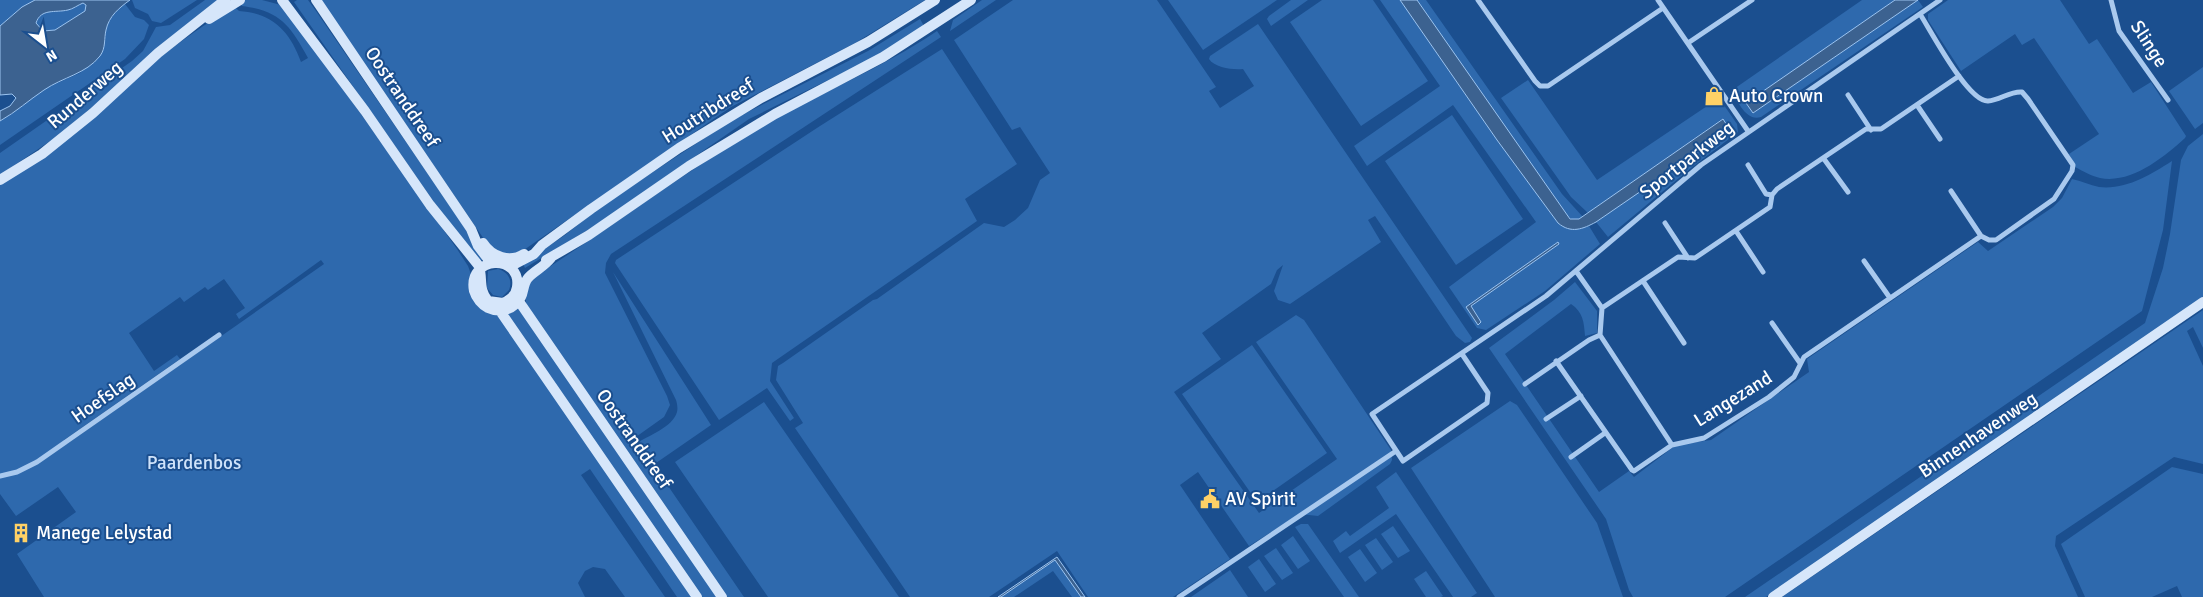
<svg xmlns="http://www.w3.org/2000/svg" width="2203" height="597" font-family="Signika,sans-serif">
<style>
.green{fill:#2e69ad;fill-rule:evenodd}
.water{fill:#3c6290;stroke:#9cc4f0;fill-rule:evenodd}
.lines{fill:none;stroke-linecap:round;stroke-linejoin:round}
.street{stroke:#a9c9ee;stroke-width:5}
.secondary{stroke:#d6e6fa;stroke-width:10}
.labels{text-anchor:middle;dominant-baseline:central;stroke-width:4;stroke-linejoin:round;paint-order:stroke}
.street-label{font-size:19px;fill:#fff;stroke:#1b4f8f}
.poi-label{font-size:19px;fill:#fff;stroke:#1b4f8f;text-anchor:start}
.park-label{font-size:19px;fill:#cfe3fa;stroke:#1b4f8f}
</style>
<rect width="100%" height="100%" fill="#1b4f8f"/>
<path class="green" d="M0,0H35L22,7L0,26Z
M132,0H197L161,23L152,21L148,14L135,8Z
M205,0H220L146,58L97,103L59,135L0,175V153L132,61L143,51L156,27L170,25Z
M244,0H262L281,5L321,58L457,249L468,266L472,277L693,597H677L590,469L581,475L665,597H625L605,569L593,567L585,571L578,583L585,597H44L17,554L76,512L58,487L16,516L0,494V184C77,123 151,58 234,6L239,11C272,13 290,31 301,62L308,58C290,25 280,11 242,6L240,3ZM321,260L324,264L67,444L64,440L180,359L177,355L154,371L129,333L180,297L184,302L205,287L208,290L224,279L245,308L236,314L239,319Z
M297,0H308L316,11L461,222L483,259L479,262L434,202L294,2Z
M321,0H925L855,43L731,107L518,254L499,253L488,245Z
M982,0H996L950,31L953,20Z
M1013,0H1157L1216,87L1209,91L1220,108L1254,86L1243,69C1233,70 1215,68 1209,59L1210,56L1258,24L1472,338L1470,342L1465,343L1456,336L1375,216L1368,220L1381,242L1290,304L1278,300L1274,291L1283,265L1277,270L1271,284L1202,333L1221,359L1174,392L1259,513L1337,459L1256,342L1296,315L1304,320L1391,450L1392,460L1390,464L1318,516L1300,514L1249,546L1198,472L1180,485L1230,559L1173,597H1088L1057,551L989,597H910L795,428L803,423L776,380L778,366L783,363L873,300L877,299L984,223L1004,227L1015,220L1028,208L1040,180L1050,173L1020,127L1012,130L954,40Z
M1168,0H1277L1203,50Z
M1291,0H1308L1271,26L1267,19L1269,16Z
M1322,0H1373L1428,81L1361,126L1290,22Z
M1380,0H1400L1497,140L1558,223C1564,228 1581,230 1589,226L1600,244L1545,291L1486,330L1477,328L1449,287L1536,222L1453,105L1367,166L1354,146L1440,86Z
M1417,0H1426L1562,194L1583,217L1575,221L1565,215Z
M1862,0H1895L1747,103L1753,113L1918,0L1923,7L1761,117C1746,122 1738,101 1731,91Z
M1948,0H2060L2089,44L2097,39L2133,93L2151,82L2186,136L2185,138C2163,158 2131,184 2100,178C2091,176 2083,171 2075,167L2069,154L2099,134L2034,38L2022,45L2015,34L1961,71L1928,20V14Z
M83,3L86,5V11L55,30L43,31L36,23C41,8 55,13 68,10C73,9 78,5 83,3Z
M125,4L135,17L144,20L149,25L144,39L125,59L0,145V121L10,115L46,88L80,73L105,44L106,30L109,21L116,11Z
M920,19L924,26L869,60L749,119L599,223L525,268L523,264L565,235L603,205L732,120L868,51Z
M937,31L941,37L611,254L606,263L605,273L667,396L670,405L664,417L633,439L637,443C648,436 673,427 677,412C678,408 677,403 676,400L613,272L711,425L656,463L664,480L744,597H724L527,308C524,296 527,288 534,277C610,228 683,173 761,127C819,93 881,69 937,31Z
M942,49L1017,164L965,199L977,221L772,363L770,381L794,418L790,421L767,388L719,420L615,263L616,260L820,126Z
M2203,67V123L2195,129L2169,91Z
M1528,80L1597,180L1719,98L1737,124L1738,132L1691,168L1608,237L1596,222L1730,129L1722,119L1588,213L1571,197L1501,98Z
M1452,115L1523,219L1456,265L1385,161Z
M2203,134V297L1766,597H1745L2145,323L2163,268L2170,234L2181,160L2188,146Z
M2172,161L2163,230L2142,311L1725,597H1633L1629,590L1606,519L1489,348L1554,300L1575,282L1597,311V333L1585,336C1584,322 1583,312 1571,304L1505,354L1599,492L1629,471L1634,477L1676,445L1711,440L1809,372L1807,359L1978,242L1988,251L2053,207L2062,198L2072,179C2081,181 2090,185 2099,187C2126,190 2150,175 2172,161Z
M498,269C508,272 513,280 509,290L502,297L493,295L487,288L488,271Z
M520,308L718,597H700L507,315Z
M2203,310V348L2193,327L2187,331L2203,366V464L2174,457L2056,536L2055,546L2078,597H1782Z
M1252,345L1327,453L1257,502L1182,394Z
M1510,401L1517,405L1597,523L1623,597H1495L1411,468Z
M764,402L899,597H768L675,462Z
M2172,467L2203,474V597H2182L2177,586L2152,597H2085L2061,544Z
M1396,472L1477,593L1471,597H1453L1396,514L1340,553L1333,541L1346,531L1350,536L1389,508L1376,487Z
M1301,524H1308L1359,597H1344L1295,527Z
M1393,526L1410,551L1398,558L1381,534Z
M1293,536L1310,561L1298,569L1281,545Z
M1376,538L1393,562L1382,570L1365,545Z
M1276,548L1293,573L1282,580L1264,556Z
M1360,549L1377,573L1365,582L1348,557Z
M1055,559L1081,597H1072L1053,571L1014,597H1001Z
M1259,559L1276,584L1265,592L1248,567Z
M1230,570L1248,597H1191Z
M1426,571L1443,596L1441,597H1426L1414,579Z"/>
<path class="water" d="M35,0H130C119,8 109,16 106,30C104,38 106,48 100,56C86,74 63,77 44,90C29,100 16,112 0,121V111L10,106L16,98L12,94L0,95V26L22,7ZM83,3L86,5L85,11L55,30L43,31L36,23C41,8 55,13 68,10C73,9 78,5 83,3Z
M1400,0H1417L1570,219H1579L1723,119L1730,130L1596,222C1583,229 1571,234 1558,223L1497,140Z
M1895,0H1918L1753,113L1746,103Z
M1558,242L1559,244L1471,306L1481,322L1478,325L1466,307Z
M1057,557L1085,597H1081L1055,560L1001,597H998Z"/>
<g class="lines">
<path class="street" d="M1478,0L1535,81L1540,86H1548L1663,8
M1658,0L1748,131
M2111,0L2119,31L2168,100
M1688,43L1752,0
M1848,95L1871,130
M1917,105L1940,139
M1824,159L1848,192
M1748,165L1766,194L1772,195
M1951,191L1981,236
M1665,223L1688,258
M1736,231L1763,272
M1864,261L1890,298
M1643,281L1684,343
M1602,308L1678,257L1695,258L1770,207L1772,195L1777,189L1866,129H1881L1959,76
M1772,323L1800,363
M1600,335L1672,445
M1462,354L1488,393L1487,403L1403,461L1372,414L1546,296L1701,165L1940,0
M1556,361L1632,470L1634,471L1672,445L1704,438L1769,397L1794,377L1804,357L1981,236L1989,240H1996L2054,199L2072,171L2073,165L2028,99L2022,92C2010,91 2000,100 1988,101C1968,102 1931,31 1920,14
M1525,384L1589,340L1600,335L1602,308L1576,271
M1546,419L1581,396
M1571,457L1605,433
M0,476L17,472L37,462L219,335
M1179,597L1396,451"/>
<path class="secondary" d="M282,0L365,111L430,205L479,266C483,279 478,289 488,301L503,303C510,300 516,296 517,287C522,254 467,255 474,291C476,298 482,305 488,308C501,314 515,309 521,297C524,291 523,284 528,278C534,271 544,267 551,258
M316,0L471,229L478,246L491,263
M209,19L240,0
M0,180L42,154L93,113L158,53L225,0
M483,243C492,257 510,263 524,254
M546,260L589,235L689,166L775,114L883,57L971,0
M509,267L534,254L542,245L591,209L679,148L761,98L868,42L935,0
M516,297L722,597
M500,311L697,597
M1773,597L2203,302"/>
</g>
<defs>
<symbol id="shop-bare" viewBox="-9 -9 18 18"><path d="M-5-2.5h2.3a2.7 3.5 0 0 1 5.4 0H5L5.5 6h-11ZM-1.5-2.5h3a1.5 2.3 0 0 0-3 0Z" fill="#ffd166" stroke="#1b4f8f" stroke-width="2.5" paint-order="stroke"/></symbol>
<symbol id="civic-bare" viewBox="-9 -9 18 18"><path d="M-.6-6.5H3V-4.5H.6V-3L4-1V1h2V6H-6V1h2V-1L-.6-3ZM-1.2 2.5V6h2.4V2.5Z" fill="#ffd166" stroke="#1b4f8f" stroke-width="2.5" paint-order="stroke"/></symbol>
<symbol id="building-bare" viewBox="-9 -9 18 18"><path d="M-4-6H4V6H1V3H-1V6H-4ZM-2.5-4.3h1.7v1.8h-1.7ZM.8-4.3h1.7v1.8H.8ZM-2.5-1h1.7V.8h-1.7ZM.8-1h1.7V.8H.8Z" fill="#ffd166" stroke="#1b4f8f" stroke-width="2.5" paint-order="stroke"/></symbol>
</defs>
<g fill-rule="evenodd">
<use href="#shop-bare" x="1700" y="82" width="28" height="28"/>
<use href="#civic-bare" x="1196" y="485" width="28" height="28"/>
<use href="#building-bare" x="7" y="519" width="28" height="28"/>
</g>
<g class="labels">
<g class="street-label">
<text transform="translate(2149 44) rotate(57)">Slinge</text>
<text transform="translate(85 95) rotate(-41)">Runderweg</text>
<text transform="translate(402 97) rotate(56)">Oostranddreef</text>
<text transform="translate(708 111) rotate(-32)">Houtribdreef</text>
<text transform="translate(1687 160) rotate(-38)">Sportparkweg</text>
<text transform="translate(103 398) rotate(-35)">Hoefslag</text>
<text transform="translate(1733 399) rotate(-32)">Langezand</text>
<text transform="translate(1978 435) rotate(-34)">Binnenhavenweg</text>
<text transform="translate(634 439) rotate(55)">Oostranddreef</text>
</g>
<g class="poi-label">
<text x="1729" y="96">Auto Crown</text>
<text x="1225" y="499">AV Spirit</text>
<text x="36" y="533">Manege Lelystad</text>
</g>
<g class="park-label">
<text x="194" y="463">Paardenbos</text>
</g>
</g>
<g transform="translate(45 45) rotate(149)" stroke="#1b4f8f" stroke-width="4" paint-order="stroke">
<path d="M0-4L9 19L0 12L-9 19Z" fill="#ffffff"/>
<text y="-8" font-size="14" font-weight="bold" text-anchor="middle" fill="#ffffff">N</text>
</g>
</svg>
